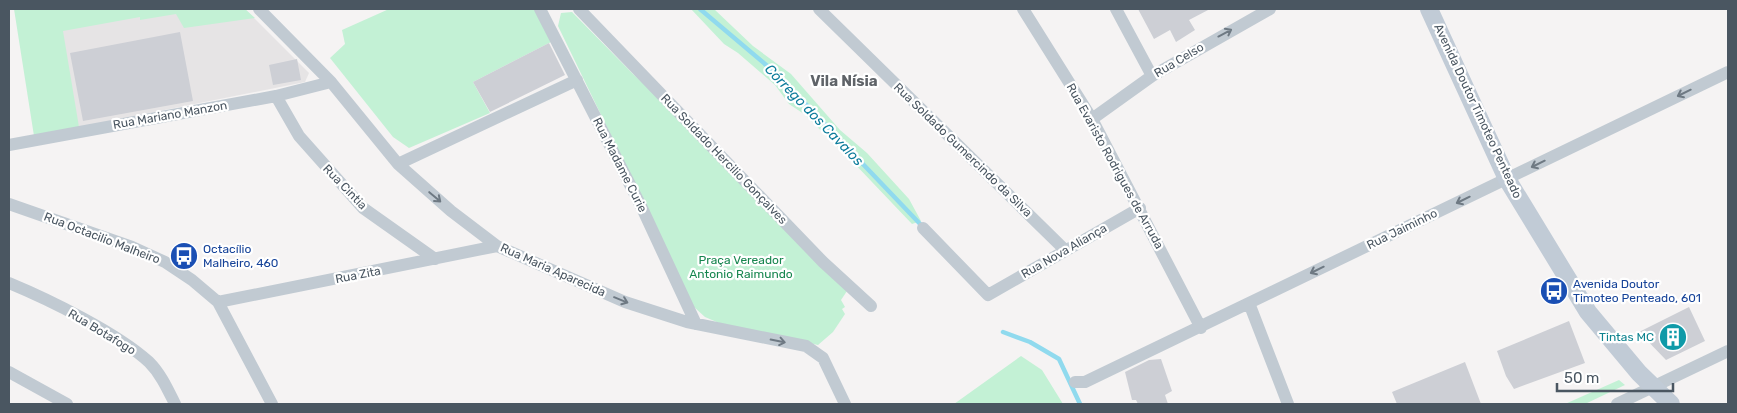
<svg xmlns="http://www.w3.org/2000/svg" width="1737" height="413" font-family="Rubik,sans-serif">
<style>
.education{fill:#e6e4e5}
.green{fill:#c3f1d5}
.lines{fill:none;stroke-linecap:round;stroke-linejoin:round}
.stream{stroke:#90daee;stroke-width:4.5}
.building{fill:#cdcfd5}
.street{stroke:#c1cad2;stroke-width:12}
.secondary{stroke:#c1cbd6;stroke-width:18}
.oneway{stroke:#6e7983}
.labels{text-anchor:middle;dominant-baseline:central;stroke-width:4.5;stroke-linejoin:round;paint-order:stroke}
.street-label{font-size:12px;fill:#4a5661;stroke:#fff}
.transit-label{font-size:12px;fill:#164399;stroke:#fff;text-anchor:start}
.park-label{font-size:12px;fill:#17864f;stroke:#fff}
.culture-label{font-size:12px;fill:#0d838f;stroke:#fff;text-anchor:end}
.water-label{font-size:14px;font-style:italic;fill:#0c7c9b;stroke:#fff}
.quarter-label{font-size:15px;font-weight:bold;fill:#5f6368;stroke:#fff}
</style>
<rect width="100%" height="100%" fill="#f5f3f3"/>
<path class="education" d="M14,9H245L309,73L305,82L79,127Z"/>
<path class="green" d="M14,9H245L255,18L184,28L176,14L140,20V17L63,31L79,127L34,136Z
M389,9H536L553,41L473,82L490,113L409,148L393,137L330,58L345,44L342,30Z
M691,9H714L753,46L791,74L840,130L867,153L909,199L921,221L912,224L852,161L804,114L789,104L775,85L738,53L724,44Z
M572,12L633,74L676,113L847,291L841,300L845,307L842,309L845,314L833,332L818,345L719,323L705,317L694,307L558,26L561,13Z
M1021,356L1042,370L1063,404H954Z
M1619,380L1625,385L1585,404H1565Z"/>
<g class="lines">
<path class="stream" d="M700,9L778,75L922,226
M1003,332L1030,342L1059,359L1080,404"/>
</g>
<path class="building" d="M1138,9H1210L1189,20L1195,30L1176,42L1170,30L1154,39Z
M180,32L193,101L83,121L70,53Z
M549,43L565,75L490,112L473,82Z
M297,59L301,80L273,85L269,65Z
M1689,307L1705,341L1666,360L1639,332Z
M1569,321L1585,363L1514,389L1506,376L1497,351Z
M1161,359L1172,391L1165,395L1168,404H1138L1136,400H1132L1125,372L1149,360Z
M1465,362L1481,404H1397L1392,392Z"/>
<g class="lines">
<path class="street" d="M259,9L331,82L398,164L451,211L497,246L625,302L687,322L806,346L823,358L845,404
M540,9L642,208L696,324
M579,9L823,262L871,306
M819,9L1065,250
M1023,9L1092,119L1201,328
M1116,9L1152,76
M276,96L299,136L363,208L435,259
M1092,119L1152,76L1270,9
M9,145L276,96L331,82
M398,164L577,80
M9,204L132,247L165,262L192,280L218,302L272,404
M923,228L988,295L1140,208
M9,283C50,300 117,333 149,362C161,374 168,390 175,404
M218,302L497,246
M1249,303L1288,404
M9,372L67,404
M1075,382H1085L1728,72
M1617,404L1728,351"/>
<path class="secondary" d="M1429,9L1507,179L1588,312L1639,373L1671,404"/>
</g>
<defs><path id="oneway-shaft" d="M-6 0H5M1.5-3L5.5 0L1.5 3" fill="none" stroke-width="1.6" stroke-linecap="round" stroke-linejoin="round" transform="scale(1.25)"/></defs>
<g class="oneway">
<use href="#oneway-shaft" transform="translate(1225 33) rotate(-28)"/>
<use href="#oneway-shaft" transform="translate(1684 93) rotate(154)"/>
<use href="#oneway-shaft" transform="translate(1538 164) rotate(154)"/>
<use href="#oneway-shaft" transform="translate(435 197) rotate(40)"/>
<use href="#oneway-shaft" transform="translate(1463 200) rotate(154)"/>
<use href="#oneway-shaft" transform="translate(1317 270) rotate(154)"/>
<use href="#oneway-shaft" transform="translate(621 300) rotate(22)"/>
<use href="#oneway-shaft" transform="translate(778 341) rotate(11)"/>
</g>
<defs>
<symbol id="bus-disc" viewBox="-11 -11 22 22"><circle r="9.5" fill="#1a4fb4" stroke="#fff"/><path d="M-5-6H5V4H4V6H2V4H-2V6H-4V4H-5ZM-3.5-4V0h7V-4ZM-3.5 1.2v1.5H-2V1.2ZM2 1.2v1.5H3.5V1.2Z" fill="#fff"/></symbol>
<symbol id="building-disc" viewBox="-11 -11 22 22"><circle r="9.5" fill="#0f9aa8" stroke="#fff"/><path d="M-4-6H4V6H1V3H-1V6H-4ZM-2.5-4.3h1.7v1.8h-1.7ZM.8-4.3h1.7v1.8H.8ZM-2.5-1h1.7V.8h-1.7ZM.8-1h1.7V.8H.8Z" fill="#fff"/></symbol>
</defs>
<g fill-rule="evenodd">
<use href="#bus-disc" x="168" y="240" width="32" height="32"/>
<use href="#bus-disc" x="1538" y="275" width="32" height="32"/>
<use href="#building-disc" x="1657" y="321" width="32" height="32"/>
</g>
<g class="labels">
<g class="street-label">
<text transform="translate(1179 60) rotate(-31)">Rua Celso</text>
<text transform="translate(1478 111) rotate(65)">Avenida Doutor Timoteo Penteado</text>
<text transform="translate(170 115) rotate(-10)">Rua Mariano Manzon</text>
<text transform="translate(963 150) rotate(44)">Rua Soldado Gumercindo da Silva</text>
<text transform="translate(724 159) rotate(46)">Rua Soldado Hercilio Gonçalves</text>
<text transform="translate(620 165) rotate(63)">Rua Madame Curie</text>
<text transform="translate(1115 166) rotate(61)">Rua Evaristo Rodrigues de Arruda</text>
<text transform="translate(345 187) rotate(46)">Rua Cintia</text>
<text transform="translate(1402 229) rotate(-26)">Rua Jaiminho</text>
<text transform="translate(102 238) rotate(21)">Rua Octacilio Malheiro</text>
<text transform="translate(1064 251) rotate(-30)">Rua Nova Aliança</text>
<text transform="translate(553 270) rotate(24)">Rua Maria Aparecida</text>
<text transform="translate(358 275) rotate(-11)">Rua Zita</text>
<text transform="translate(102 332) rotate(31)">Rua Botafogo</text>
</g>
<g class="transit-label">
<text x="203" y="249">Octacílio<tspan x="203" dy="14">Malheiro, 460</tspan></text>
<text x="1573" y="284">Avenida Doutor<tspan x="1573" dy="14">Timoteo Penteado, 601</tspan></text>
</g>
<g class="park-label">
<text x="741" y="260">Praça Vereador<tspan x="741" dy="14">Antonio Raimundo</tspan></text>
</g>
<g class="culture-label">
<text x="1654" y="337">Tintas MC</text>
</g>
<g class="water-label">
<text transform="translate(814 115) rotate(46)">Córrego dos Cavalos</text>
</g>
<g class="quarter-label">
<text x="844" y="81">Vila Nísia</text>
</g>
</g>
<rect width="1737" height="413" fill="none" stroke="#4a5661" stroke-width="20"/>
<path d="M1557 383v8h116v-8" fill="none" stroke="#4a5661" stroke-width="2.5"/>
<text x="1564" y="383" font-size="15" fill="#4a5661" stroke="#ffffff" stroke-width="4" paint-order="stroke">50 m</text>
</svg>
